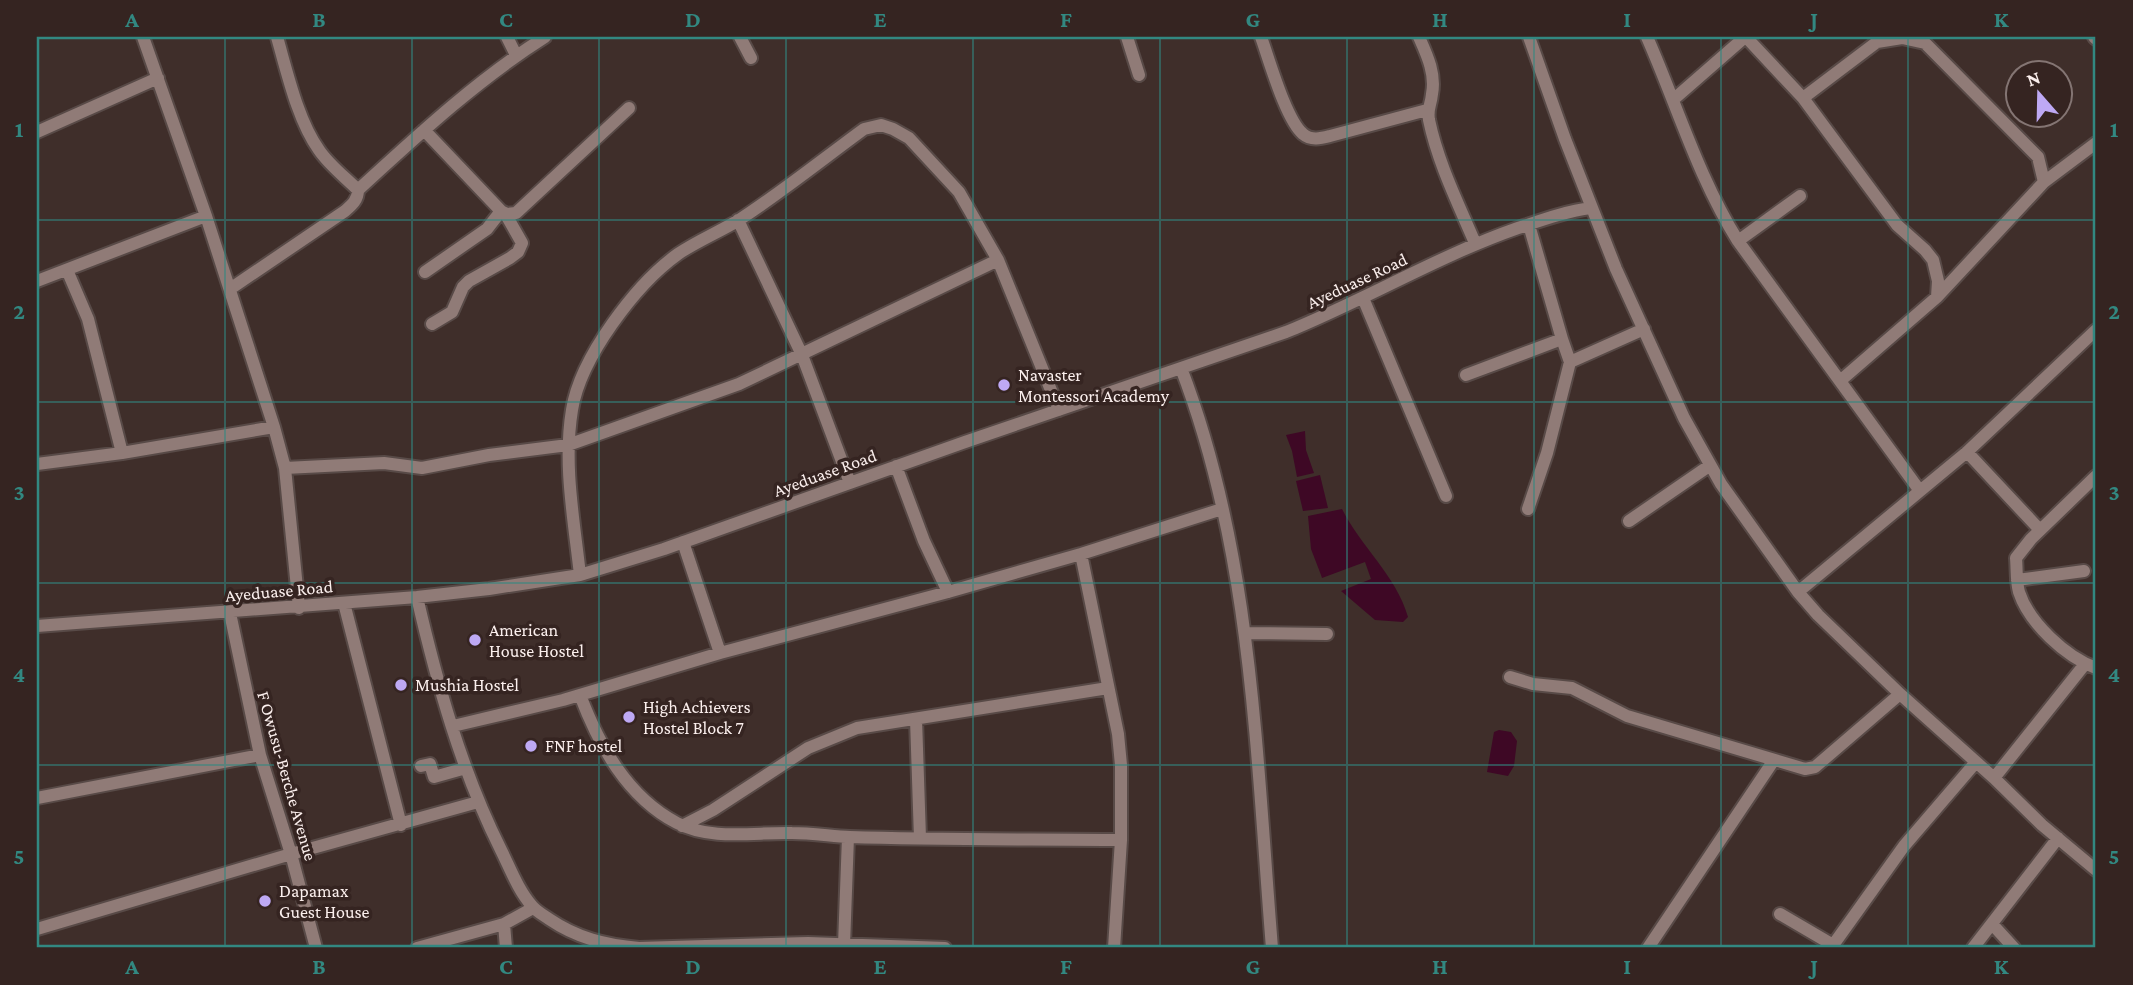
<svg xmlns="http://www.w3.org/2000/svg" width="2133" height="985" font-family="'Crimson Pro',serif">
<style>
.water{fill:#3e0825}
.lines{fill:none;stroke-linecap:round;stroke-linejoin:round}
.minor-casing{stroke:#584a47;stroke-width:16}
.minor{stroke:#907b77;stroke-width:12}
.grid{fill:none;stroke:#328881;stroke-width:2;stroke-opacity:0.55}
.poi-dot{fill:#bea9f4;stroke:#352421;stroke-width:2.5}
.labels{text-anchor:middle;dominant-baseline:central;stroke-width:7;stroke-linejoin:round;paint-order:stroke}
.street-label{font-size:18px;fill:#fbefed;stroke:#352421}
.poi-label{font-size:18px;fill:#fbefed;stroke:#352421;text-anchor:start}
.neatline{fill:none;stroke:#328881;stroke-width:2.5}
.grid-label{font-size:23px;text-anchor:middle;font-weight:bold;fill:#328881}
</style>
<rect width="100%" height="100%" fill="#3f2e2a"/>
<path class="water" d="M1305,431L1306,450L1314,473L1297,477L1292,451L1286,435Z
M1320,475L1328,508L1303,511L1296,481Z
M1342,509C1361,547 1396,575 1408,617L1403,622L1375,620L1341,591L1371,579L1365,562L1322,578L1321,575L1311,549L1308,516Z
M1499,730L1511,732L1517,741L1514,766L1508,776L1487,772L1494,732Z"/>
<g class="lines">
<defs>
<path id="minor" d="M143,37L206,216L274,427L285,468L299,608
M277,37C287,72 298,121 319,150C329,165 345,177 358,190
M507,37L516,55
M740,37L751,58
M1127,37L1139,75
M1261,37C1269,59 1286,120 1303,134C1311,141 1322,138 1330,136L1427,110
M1419,37C1427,55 1436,74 1432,94C1431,105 1427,109 1429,120C1438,163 1458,203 1475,243
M1529,37L1565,139L1616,269L1684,418L1721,484L1798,592L1818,615L1900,694L1994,778L2042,825L2096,870
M1647,37C1677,105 1698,177 1738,241L1920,491
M1746,37L1803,98L1897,225L1925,250L1933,260L1938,281L1937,297
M2094,37L2096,39
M1803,98L1877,42L1902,38L1925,43L2038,157L2044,182
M1674,99L1745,37
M424,130L501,211L507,214L516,213L629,108
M37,132L158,78
M738,220L802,355L850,483
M1529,225L1562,339
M1738,241L1800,196
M67,270L88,319L122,453
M425,272L487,229L501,211
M37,281L206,216
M230,289L345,211C352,205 358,200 358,190C417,136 477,80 545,37
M1363,298L1446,496
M432,324L452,312L463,287L469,281L510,258L518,252L522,243L505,213
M1181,368C1252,553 1256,753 1272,948
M1466,375L1562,339L1570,362
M1840,381L1937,297L2044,182L2096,143
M1967,452L2040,530
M37,464L122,453L274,427
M896,466L924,541L948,592
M285,468L384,463L422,468L489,455L568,445L739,384L998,260
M2096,476L2031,539L2016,558C2017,569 2016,581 2019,592C2029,623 2066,657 2096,668
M1528,509L1547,453L1570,362L1644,329
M1629,521L1709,466
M683,542L720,653
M1081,554L1118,734L1121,765V840L1114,948
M580,575C574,520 563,464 572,410C580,358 636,284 678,254C697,241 719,232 739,220C782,192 823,159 864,129L881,125L893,129L909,138L959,192L998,260L1059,410
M2017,580L2084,571
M1798,592L1967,452L2096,330
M417,597C437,683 461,770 501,850C510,868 518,890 532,906C536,911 543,915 549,919C577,938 605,945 639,948L808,943L945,948
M344,603L401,825
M230,613L260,755L291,854L316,948
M37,626L417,597L489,589L580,575L664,549L965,442L1286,332C1365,300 1438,256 1518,228C1542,220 1567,211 1591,208
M1246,633L1327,634
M1510,677L1533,684L1572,688L1627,716L1805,769L1815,767L1900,694
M580,695C599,745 627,797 677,823C711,841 755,832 792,833C811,833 831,836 850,837C940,840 1030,839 1121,840
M916,719L920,838
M453,726L563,700L720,653L948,592L1081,554L1222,509
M421,766L430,764L434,777L466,768
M1994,778L2085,664
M37,798L260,755
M682,826L713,810L808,748L857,728L1108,688
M1780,914L1833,945
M504,924L506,948
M1993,925L2014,948
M37,929L291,854L478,802
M844,945L848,837
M417,948L504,924L533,908
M1648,948L1774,760
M1831,948L1904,846L1976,762
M1973,948L2058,838"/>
</defs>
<use href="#minor" class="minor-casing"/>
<use href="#minor" class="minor"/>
</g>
<path class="grid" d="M225,37V948M412,37V948M599,37V948M786,37V948M973,37V948M1160,37V948M1347,37V948M1534,37V948M1721,37V948M1908,37V948M37,220H2096M37,402H2096M37,583H2096M37,765H2096"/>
<g class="poi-dot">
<circle cx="1004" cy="385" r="7"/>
<circle cx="475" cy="640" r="7"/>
<circle cx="401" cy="685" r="7"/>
<circle cx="629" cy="717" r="7"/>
<circle cx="531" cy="746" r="7"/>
<circle cx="265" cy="901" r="7"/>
</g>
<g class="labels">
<g class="street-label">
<text transform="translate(1357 281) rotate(-25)">Ayeduase Road</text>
<text transform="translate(825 473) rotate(-20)">Ayeduase Road</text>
<text transform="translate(279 591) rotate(-5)">Ayeduase Road</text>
<text transform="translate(287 776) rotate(74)">F Owusu-Berche Avenue</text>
</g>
<g class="poi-label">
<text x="1018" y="375">Navaster<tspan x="1018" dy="21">Montessori Academy</tspan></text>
<text x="489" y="630">American<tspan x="489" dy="21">House Hostel</tspan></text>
<text x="415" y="685">Mushia Hostel</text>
<text x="643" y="707">High Achievers<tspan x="643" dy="21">Hostel Block 7</tspan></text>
<text x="545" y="746">FNF hostel</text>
<text x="279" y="891">Dapamax<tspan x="279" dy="21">Guest House</tspan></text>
</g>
</g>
<rect width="2133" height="985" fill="none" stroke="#352421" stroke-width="77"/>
<g transform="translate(2039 94) rotate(340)"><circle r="33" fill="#352421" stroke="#847573" stroke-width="2"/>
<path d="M0-5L12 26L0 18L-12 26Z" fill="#bea9f4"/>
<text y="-10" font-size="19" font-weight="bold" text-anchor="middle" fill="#fbefed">N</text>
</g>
<rect x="38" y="38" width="2056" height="908" class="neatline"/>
<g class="grid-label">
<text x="132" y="27">A</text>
<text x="319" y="27">B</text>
<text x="506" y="27">C</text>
<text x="693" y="27">D</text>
<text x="880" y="27">E</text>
<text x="1066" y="27">F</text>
<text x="1253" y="27">G</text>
<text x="1440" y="27">H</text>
<text x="1627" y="27">I</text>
<text x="1814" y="27">J</text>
<text x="2001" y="27">K</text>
<text x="19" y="137">1</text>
<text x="2114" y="137">1</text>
<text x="19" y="319">2</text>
<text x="2114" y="319">2</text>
<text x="19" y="500">3</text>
<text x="2114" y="500">3</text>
<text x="19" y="682">4</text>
<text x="2114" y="682">4</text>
<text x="19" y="864">5</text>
<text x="2114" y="864">5</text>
<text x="132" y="974">A</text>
<text x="319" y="974">B</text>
<text x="506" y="974">C</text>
<text x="693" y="974">D</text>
<text x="880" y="974">E</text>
<text x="1066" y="974">F</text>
<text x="1253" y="974">G</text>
<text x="1440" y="974">H</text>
<text x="1627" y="974">I</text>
<text x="1814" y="974">J</text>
<text x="2001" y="974">K</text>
</g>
</svg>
